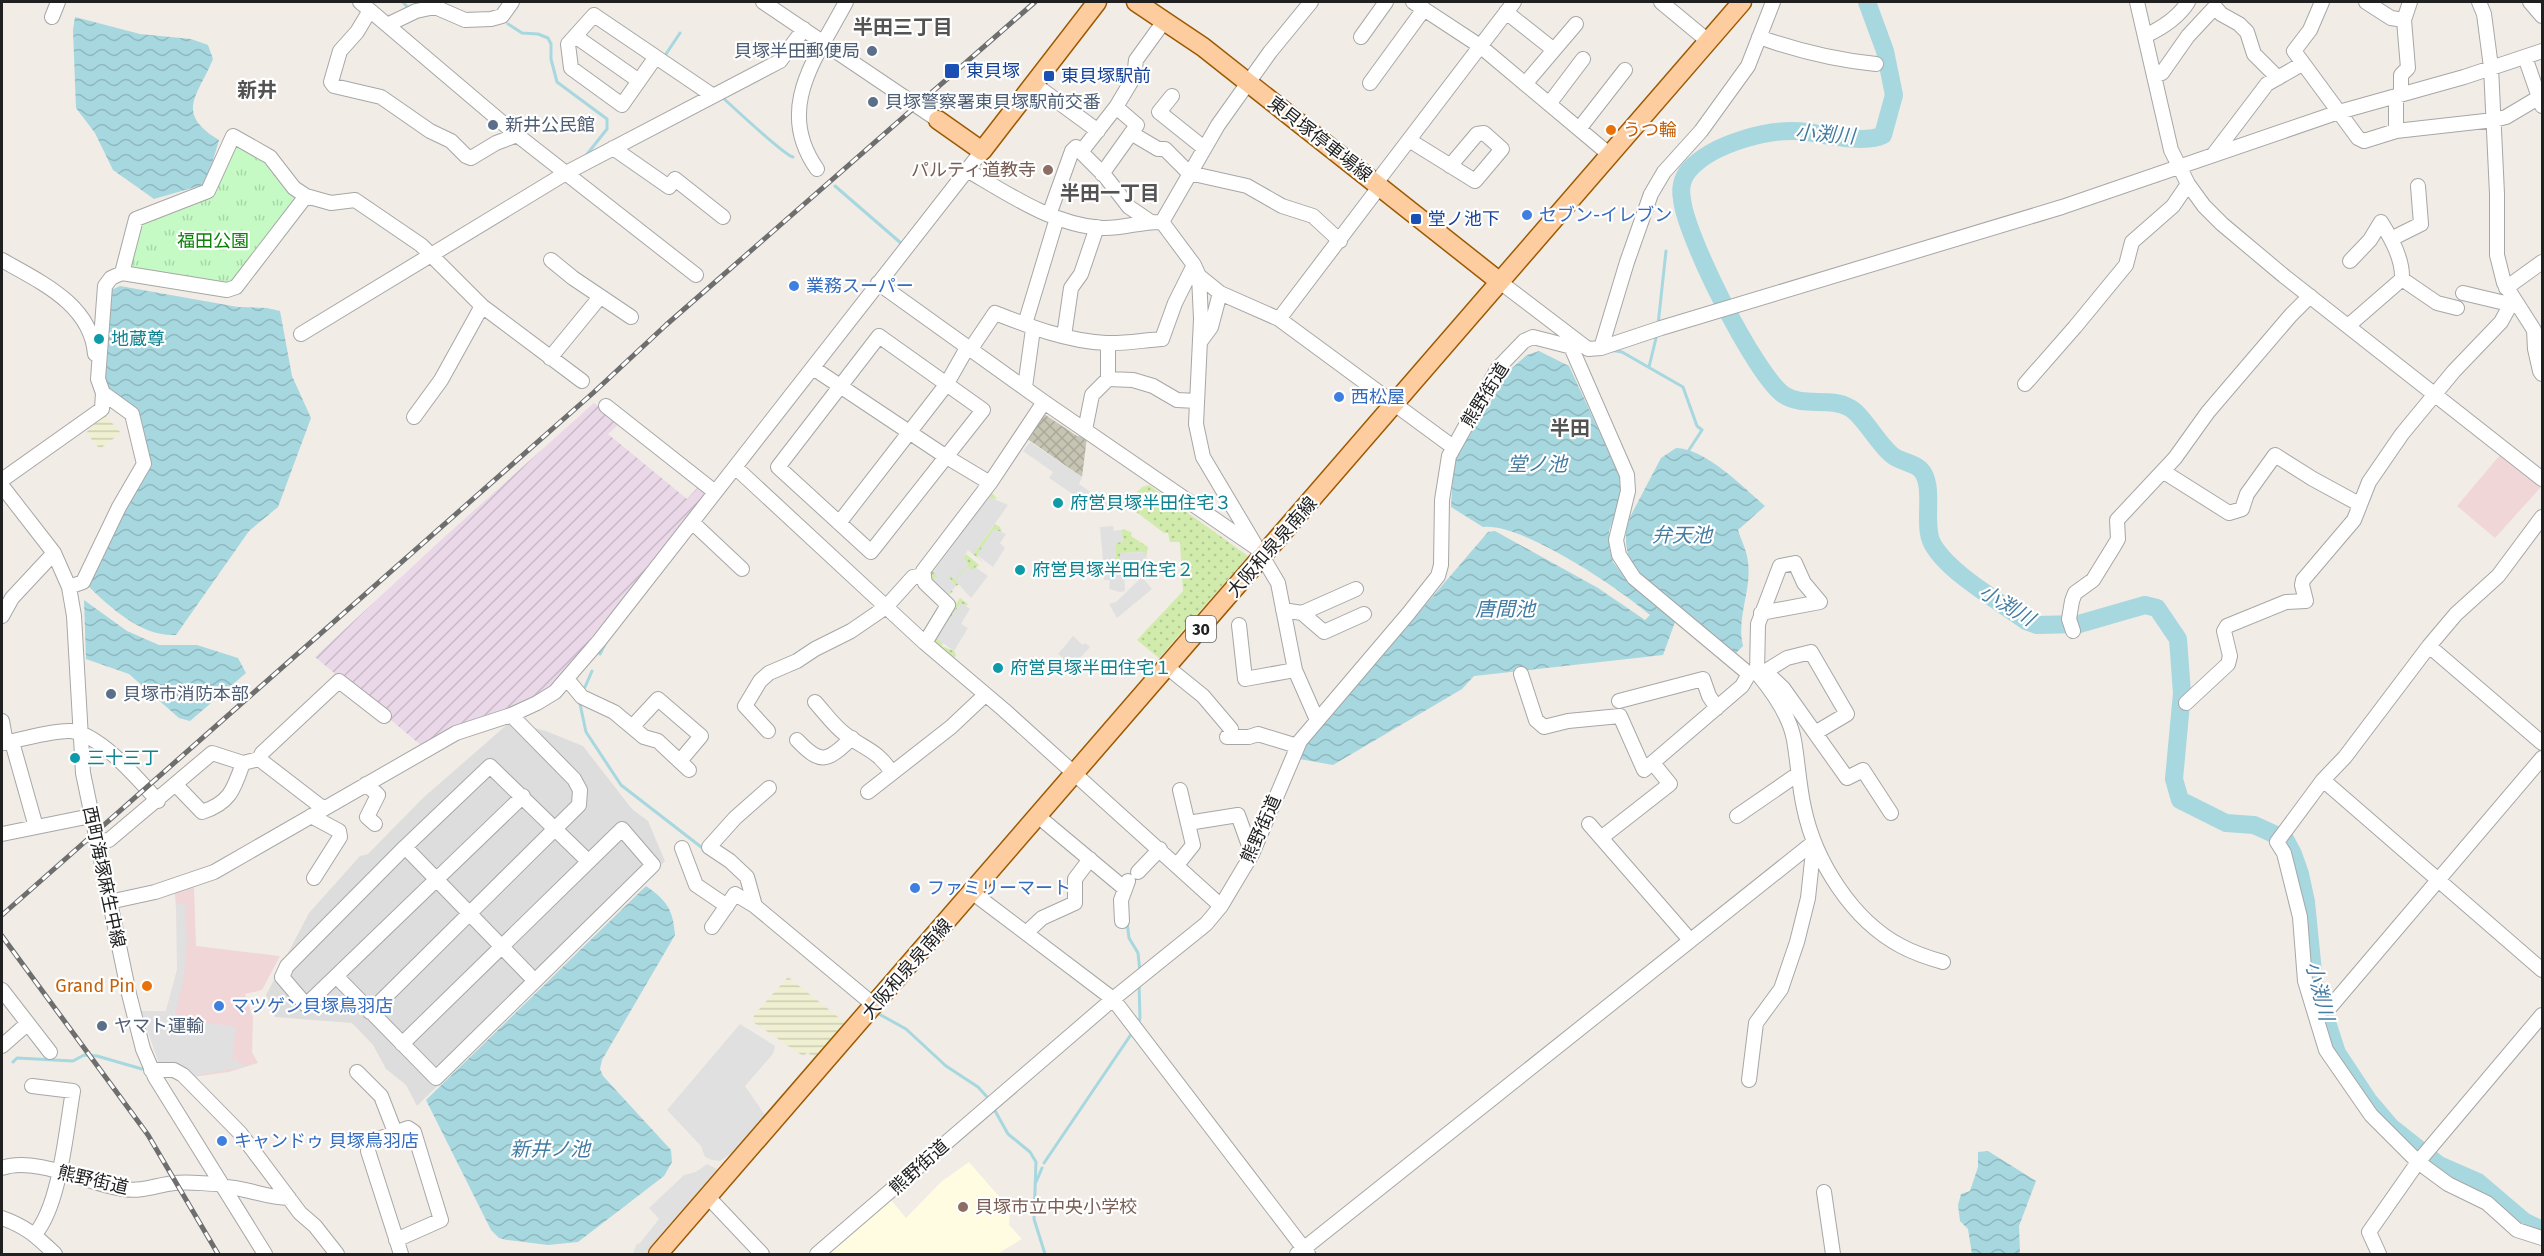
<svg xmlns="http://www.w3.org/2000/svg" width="2544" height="1256" font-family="'Fira Sans','Noto Sans JP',sans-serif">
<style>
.residential{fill:#dedddd}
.commercial{fill:#f1d6d7}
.industrial{fill:url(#industrial-furrows)}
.education{fill:#fffce1}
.construction{fill:url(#construction-cross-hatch)}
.farmland{fill:url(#farmland-rules)}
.grass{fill:url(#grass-dots)}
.park{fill:url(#park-tufts)}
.parking{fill:#e0e0e0}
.water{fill:url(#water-waves)}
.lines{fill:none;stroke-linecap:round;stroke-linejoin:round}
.stream{stroke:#a7d7df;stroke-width:3}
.river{stroke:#a7d7df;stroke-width:18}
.minor-casing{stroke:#a7a7a7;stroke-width:16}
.major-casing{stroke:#9c5a00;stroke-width:21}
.minor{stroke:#fff;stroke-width:14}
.major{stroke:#fdcc9f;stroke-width:18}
.rail-casing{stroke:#6e6e6e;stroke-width:5}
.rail{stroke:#fff;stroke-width:3;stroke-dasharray:9;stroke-linecap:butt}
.service-dot{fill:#5c6f8a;stroke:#fff;stroke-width:2}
.transit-dot{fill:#1a4fb4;stroke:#fff;stroke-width:2}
.food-dot{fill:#e8710a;stroke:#fff;stroke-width:2}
.education-dot{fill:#8d6e63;stroke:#fff;stroke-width:2}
.shop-dot{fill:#3f7fe0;stroke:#fff;stroke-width:2}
.culture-dot{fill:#0f9aa8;stroke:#fff;stroke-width:2}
.labels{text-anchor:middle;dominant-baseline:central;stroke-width:4.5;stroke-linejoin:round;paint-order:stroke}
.shield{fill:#fff;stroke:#636363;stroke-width:1.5}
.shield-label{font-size:16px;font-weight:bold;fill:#202020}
.service-label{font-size:18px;fill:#4e5e75;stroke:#fff;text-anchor:start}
.transit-label{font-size:18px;fill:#164399;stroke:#fff;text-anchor:start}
.food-label{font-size:18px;fill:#c56008;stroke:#fff;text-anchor:start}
.street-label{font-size:18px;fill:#202020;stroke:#fff}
.education-label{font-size:18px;fill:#785e54;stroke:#fff;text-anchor:end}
.shop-label{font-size:18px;fill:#366cbe;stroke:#fff;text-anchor:start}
.park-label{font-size:18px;fill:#0c820a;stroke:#fff}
.culture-label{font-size:18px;fill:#0d838f;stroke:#fff;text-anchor:start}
.neighbourhood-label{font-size:20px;font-weight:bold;fill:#535353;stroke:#fff}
.water-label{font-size:20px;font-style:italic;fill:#447ca2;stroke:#fff}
</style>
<defs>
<pattern id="industrial-furrows" width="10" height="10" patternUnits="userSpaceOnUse" patternTransform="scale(1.5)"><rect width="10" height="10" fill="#ead8e8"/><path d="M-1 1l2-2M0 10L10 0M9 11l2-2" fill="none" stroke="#c8b9c7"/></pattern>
<pattern id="construction-cross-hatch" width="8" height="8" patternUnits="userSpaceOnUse" patternTransform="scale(1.5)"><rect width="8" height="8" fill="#c6c4b2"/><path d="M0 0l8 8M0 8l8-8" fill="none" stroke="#aaa899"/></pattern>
<pattern id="farmland-rules" width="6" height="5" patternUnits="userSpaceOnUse" patternTransform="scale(1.5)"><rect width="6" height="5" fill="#efefd2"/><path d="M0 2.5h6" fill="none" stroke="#cdcdb4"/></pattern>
<pattern id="grass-dots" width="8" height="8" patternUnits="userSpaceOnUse" patternTransform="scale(1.5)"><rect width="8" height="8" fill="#d1ebac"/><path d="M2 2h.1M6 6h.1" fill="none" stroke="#b3c994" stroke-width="1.8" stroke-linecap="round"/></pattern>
<pattern id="park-tufts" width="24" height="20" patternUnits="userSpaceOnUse" patternTransform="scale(1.5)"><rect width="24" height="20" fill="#c5fac4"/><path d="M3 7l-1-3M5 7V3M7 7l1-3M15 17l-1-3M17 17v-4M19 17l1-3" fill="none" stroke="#a9d6a8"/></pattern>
<pattern id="water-waves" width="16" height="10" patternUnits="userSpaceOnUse" patternTransform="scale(1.5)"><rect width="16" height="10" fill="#a7d7df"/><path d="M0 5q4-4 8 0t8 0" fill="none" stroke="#8fb8bf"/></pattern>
</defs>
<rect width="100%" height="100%" fill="#f1ece6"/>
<path class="residential" d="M510,722L546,731L583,746L632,809L648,821L665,861L417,1106L406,1085L386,1069L373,1045L352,1023L275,1017L266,995L309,913L360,856L368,854L423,798Z"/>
<path class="commercial" d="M2500,455L2541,487L2495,538L2457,506Z
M194,887L196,946L280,956L262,990L245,994L253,1018L252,1052L258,1063L229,1072L193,1077L180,1065L159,1063L141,1011H166L177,970L178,941L175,893Z"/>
<path class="industrial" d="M594,403L620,423L608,434L687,499L700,485L707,493L550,689L519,704L456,725L422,746L315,657L440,541Z"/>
<path class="education" d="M969,1162L1010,1209L1009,1225L1022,1239L997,1254H817L887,1195L906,1218L941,1182Z"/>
<path class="construction" d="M1044,414L1077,436L1087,437L1082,477L1026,438Z"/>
<path class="farmland" d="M104,414L121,433L100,449L86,433Z
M788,977L847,1024L814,1059L808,1052L803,1056L753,1022L754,1015Z"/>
<path class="grass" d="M1149,485L1248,556L1159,658L1137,640L1183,591L1180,542H1170L1168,533H1164L1135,511L1140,504L1131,498L1142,487Z
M988,494H993L997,499L989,498L933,571L938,576L932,581L946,596L952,590L953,592L945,597L928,580L929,570Z
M995,524L1000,527L1002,532L995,530L977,556L983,562L968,550L974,553Z
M1124,529L1132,533L1131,536L1148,547L1146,558L1144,552L1120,553V559H1116V542L1123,541L1121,530Z
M966,554L979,565L972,571L968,567L956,580L959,584L956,586L947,575L968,564L963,559Z
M960,598L968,604L966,606L961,603L936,638L943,643L942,646L954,651L956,655L954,658L935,643L934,636Z"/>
<path class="park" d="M235,144L257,153L300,198L230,285L127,270L138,225L197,200Z"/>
<path class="parking" d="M1030,442L1082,477L1079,484L1108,504L1101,513L1049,478L1053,472L1023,451Z
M1121,493L1138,505L1133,510L1128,506L1121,513L1112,505Z
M989,497L1008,505L974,553L968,550L963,559L969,564L955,579L947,575L956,586L946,596L932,581L937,576L933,572Z
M1113,526L1114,531L1121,530L1123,542L1116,543V559H1120V553L1145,552L1147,561L1154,566L1153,570L1122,572V567L1118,568L1117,575H1124L1125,591L1120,592L1109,589L1110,580H1104L1103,565H1110L1109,560H1103L1100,527Z
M994,529L1006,534L1000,543L1005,548L993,567L977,555Z
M968,567L972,571L975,567L988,576L971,598L955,580Z
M1142,577L1152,589L1117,618L1109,604L1116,602Z
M961,603L970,609L961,624L968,628L954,651L936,638Z
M1073,636L1083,645L1085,643L1090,647L1069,670L1063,667L1056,673L1055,666L1063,658L1058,654Z
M176,904H185L187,942L184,976L174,1018L236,1027L232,1059H238V1063L243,1064V1067L193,1076L180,1065L159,1063L141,1011H166L177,970Z
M740,1024L775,1046L773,1054L745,1086L767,1118L741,1146L720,1161L712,1160L705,1157L701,1146L667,1110Z
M707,1164L721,1171L649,1254H633L636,1245L640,1243L659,1219L649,1208L684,1175L696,1172Z"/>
<path class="water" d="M75,17L140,34L191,39L208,45L213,59C198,96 174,113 219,140L206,184L154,199L113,170L95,133L76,108L73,30Z
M120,286L238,307L267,308L280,311L292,376L311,418L278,507L249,531L176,635C142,637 111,608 88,586C98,548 128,498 152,466L137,414L105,387L102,376L109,291Z
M1539,351L1569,366L1621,478L1620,501L1609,531V547L1613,562L1621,572L1675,622L1663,655L1474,676L1462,689L1333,765L1294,758L1488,532L1495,531L1598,588L1645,620L1650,615C1620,589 1521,522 1483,527L1451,507L1453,475L1457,455L1512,368L1527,355Z
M1676,448C1706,449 1743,487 1765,506L1738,530C1741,540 1747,551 1748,562C1752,590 1736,618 1743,646L1736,653L1636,570L1628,555L1626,544V531L1630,517L1661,458Z
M84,600L127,631L159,645H197L238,658L246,673L190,721L179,718L129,674L86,659Z
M646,886C667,901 673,909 675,935L602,1060L600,1069L603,1076L671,1150L672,1162L664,1176L578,1242L548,1245L507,1240L499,1238L491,1230L426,1100Z
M1988,1151L2036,1181L2019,1226L2020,1254H1972L1968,1229L1960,1221L1958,1205L1961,1194L1970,1191L1978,1167V1152Z"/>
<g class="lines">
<path class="stream" d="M403,2L408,8
M508,24L522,33L538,34L548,38L551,44V59L557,82L607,119V129L584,158
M664,57L680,33
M722,97C733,107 784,155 793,157
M835,186L902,244
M1658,325L1666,251
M1610,350L1622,352L1683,387L1697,426L1702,430L1689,450
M1649,367L1657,334
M600,654L606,642
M585,687L592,671
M580,704L586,732L621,785L705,850
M1127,922L1129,938L1138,953L1140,972
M879,1014L906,1029L946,1066L978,1087L989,1099
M1138,1024L1140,1018L1139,984
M13,1062L17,1058L73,1061L84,1055L97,1056L142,1069
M994,1109L1008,1134L1030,1152L1036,1162L1034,1219L1045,1254
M1044,1163L1132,1033
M1036,1182L1042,1168"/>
<path class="river" d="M1867,2L1885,51L1894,95L1883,135C1866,144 1826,135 1807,132C1772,127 1713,143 1689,170C1682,178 1680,189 1682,199C1685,235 1755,375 1784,395C1804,408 1829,396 1850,408C1863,415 1878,444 1892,455C1900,462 1913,462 1920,469C1936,484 1922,524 1932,543C1947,572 1999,601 2026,621L2037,625L2079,624L2145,605L2157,608L2178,639L2182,693L2174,779L2180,800L2226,823L2254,825L2285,839L2293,854L2300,874L2306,902L2314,982L2337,1053L2368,1100L2391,1127L2439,1165L2478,1182L2525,1222L2542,1230"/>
<defs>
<path id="minor" d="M360,2L512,131L696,275
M763,2L938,120
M1311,2L1270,52L1218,125L1162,222L1194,265L1199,276L1201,319L1196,424L1203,457L1278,583L1295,670L1317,720
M1413,2L1480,46L1610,155
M1661,2L1708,41
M2137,2L2171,150L2188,184L2204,206L2222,224L2284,276L2542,479
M2322,2L2310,30L2294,51L2358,138L2364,141L2396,131L2494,120L2506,117L2538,98
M2366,2L2391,18L2404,20
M2479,2L2484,14L2491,67L2497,194V255L2504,283L2534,330L2535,349L2540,371L2542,374
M2530,2L2542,16
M369,12L357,32L340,51L331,82L334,86L381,97L430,131L451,141L466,156L471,158L496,143L517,135
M1506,12L1554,50
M52,17L58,2
M387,25L416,11L435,7L465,20L491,19L502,16L512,2
M575,36L639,81
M2145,36C2162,28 2178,18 2188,2
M1361,37L1386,2
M1759,37C1798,51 1835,60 1876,64
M2525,57L2542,106
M655,58L622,105L571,68L568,44L594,15L712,95
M2154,76L2162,73L2188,36L2215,7L2221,14L2239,24L2247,32L2254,54L2278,78
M1370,83L1424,9
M1034,84L1098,131
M1525,84L1576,24
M2401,94V75L2408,68L2404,20L2410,2
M1172,96L1159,112L1204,148
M2396,96V131
M1549,104L1583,59
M1579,129L1625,70
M1131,133L1158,149H1165L1189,173L1247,186L1282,206L1313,216L1340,241
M1409,140L1475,181L1502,149L1484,133L1477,134L1450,166
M613,148L669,187L675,179L723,217
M1081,152L1116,107L1134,77L1136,60L1165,20
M2213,155L2267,84L2302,64
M817,169C774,108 817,57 846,2
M967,170C1008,194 1053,225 1102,228C1123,229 1142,221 1162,222
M1102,174L1137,125L1116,107
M1376,183L1514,2
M1049,215L1072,151L1076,147L1105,176L1129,207L1151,222
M2391,239L2421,224L2418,186
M2,260C40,282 91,304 95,354
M551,260L573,278L631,317
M122,273L227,290L236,287L306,196
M1199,276L1220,293L1279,319L1453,447
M2402,279L2437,303L2457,308
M1500,282L1588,349L1601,348L1661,328L2062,207L2339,112L2464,77L2542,51
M878,283L1044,402L1255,547
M2506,288L2542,262
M2463,293L2505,303L2513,300
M1279,319L1380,186
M1025,324L1057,218
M2348,326L2402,279C2403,259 2391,238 2381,222L2370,240L2350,261
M301,334L566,173L780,61L804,29
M879,336L983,410L871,552L778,467Z
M1064,336L1071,288L1081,274L1097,227
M1568,340L1627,475L1628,491L1616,540L1619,555L1634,578L1749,674L1757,673C1772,691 1790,716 1794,740C1798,763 1799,786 1804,808C1815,861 1852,920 1901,946C1914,953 1929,958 1943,962
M1200,342L1211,327L1220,293
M1108,343V379
M1601,348L1627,262L1651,194L1664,172L1701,131L1748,66L1773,2
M970,350L995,313C1031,327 1067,341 1106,343C1124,344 1144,340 1162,339L1175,303L1194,265
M550,358L600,297
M813,368L945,456L990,483
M2025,384L2075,327L2126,265L2132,242L2173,206L2188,184
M1025,387L1033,329
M606,406L715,492
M414,417L441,380L482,306
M1085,430L1092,395L1108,379L1133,380L1153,386L1177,400L1197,401
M735,467L925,643L1004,710L1221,906
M2164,472L2229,513L2242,509L2247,494L2275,455L2313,479L2359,504
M2,480L102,409L103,393L98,379L105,286L111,278L122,273L136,219L208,191L233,136L270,157L294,188L306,196L331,203L355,200L421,245L482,306L582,381
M2,486L54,553L69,587L74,616L83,773L129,994L143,1049L155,1077L265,1254
M2542,517L2498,576L2456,614L2429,646L2345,757L2323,780L2277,842L2284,853L2300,917L2305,981L2326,1050L2371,1115L2418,1162L2448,1184L2487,1203L2517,1230L2542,1238
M692,522L742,569
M839,523L946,385L967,348
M69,587L83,582L119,507L144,464L132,414L103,393
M1283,610L1302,613L1324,632L1364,614
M1302,613L1356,589
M2,616L12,598L54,553
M1239,625L1245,679L1295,670
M2073,631L2069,619L2072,601L2075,593L2093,580L2114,546L2118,539L2117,520L2175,458L2208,412L2291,315L2310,296
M925,643L948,605L925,583L923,571L990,483L1044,402
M2429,646L2542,743
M1167,667L1203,696L1231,729
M1765,671L1783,688L1847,778L1863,770L1891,813
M1766,671L1787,658L1811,652L1847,714L1815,733
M1757,673L1758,624L1780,566L1795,563L1804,583L1820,602L1761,613
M1521,674L1536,720L1544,727L1568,721L1620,716L1644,770L1742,686L1749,674
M567,679L582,697L614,712L644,737L658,741L689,770
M1619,701L1703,679L1709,696L1717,708
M815,702C825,713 834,726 845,734C864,749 878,750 892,773
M2186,703L2228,664L2230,656L2224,631L2227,626L2286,602L2306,601L2302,585L2303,580L2354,520L2369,482L2402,434L2454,371L2501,322L2513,300
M2,721L6,743
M632,727L658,699L701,736L680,761
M768,731L745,706L760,681L769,673L797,661L815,649L851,631L886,607L913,577L924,575
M1227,737H1249L1258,734L1297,746
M797,740C822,766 827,761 852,738
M12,742L36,827
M2,743C22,740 51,730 71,731C100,734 139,780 158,801
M2323,780L2542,970
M366,784L378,795L367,817L375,824
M176,785L202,812C230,803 234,789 243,763
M769,788L735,818L709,847L730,861L747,877L755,906L875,1006
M868,792L951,727L985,695
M523,796L306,1005L282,977L287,966L405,847L490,766L588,861
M324,809L259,759L262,753L339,681L384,716
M311,816L339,831L340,837L314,878
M1737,816L1798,774
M1039,817L1124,888
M1188,823L1238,815L1252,854
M1589,824L1690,940
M2,834L91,816
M1601,838L1670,784L1653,763
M96,841L109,840L212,753L243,763L259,759
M405,847L535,981
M682,848L696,885L727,906
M1177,865L1193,845L1180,790
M1138,872L1160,849
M973,893L1113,999L1308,1254
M109,902L155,892L214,872L456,733L511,715L537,703L555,692L599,641L982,151
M1122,921L1121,900L1128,881
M712,927L735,894L755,906
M1026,933L1042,918L1075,903V879L1090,859
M336,976L436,1078L653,865L622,829L402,1044
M2,990L50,1052
M370,1012L579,805L580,790L574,779L511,715
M2315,1012L2331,1006L2542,758
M2,1046L27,1024
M151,1070H174L183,1075L240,1133L300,1213L315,1226L337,1254
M357,1072L381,1096L395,1132
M1749,1080L1756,1023L1781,989L1797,942L1808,898L1814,842
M32,1086L73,1091C66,1131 60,1205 35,1234
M2,1168C36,1156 88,1184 124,1189C142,1192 157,1185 174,1183C189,1181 205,1184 221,1184
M223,1187C246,1187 265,1198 289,1198
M1824,1192L1833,1254
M709,1198L762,1254
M2,1218C27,1227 36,1236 55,1254
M396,1240L441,1220L414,1132L408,1128L370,1142L368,1151L401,1254
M817,1254L1113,999L1206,924L1221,906L1252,854L1300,741L1408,614L1438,576L1441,565L1442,500L1449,456L1498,368L1524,341L1533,337L1572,347
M1297,1254L1814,842
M2379,1254L2369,1232L2418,1162L2542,1015"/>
<path id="major" d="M1136,2L1203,47L1500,282
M938,120L982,151L1097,2
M658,1254L1742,2"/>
</defs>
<use href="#minor" class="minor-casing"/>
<use href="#major" class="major-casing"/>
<use href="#minor" class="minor"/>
<use href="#major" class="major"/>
<defs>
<path id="rail" d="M2,915L593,393L666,325L1035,2
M2,936L148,1135L218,1254"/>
</defs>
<use href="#rail" class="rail-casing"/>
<use href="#rail" class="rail"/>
</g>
<g class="service-dot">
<circle cx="872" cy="51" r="6"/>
<circle cx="873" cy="102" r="6"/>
<circle cx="493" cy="125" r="6"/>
<circle cx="111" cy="694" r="6"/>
<circle cx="102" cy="1026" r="6"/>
</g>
<g class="transit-dot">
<rect x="944" y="63" width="16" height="16" rx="3"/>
<rect x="1043" y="70" width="12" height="12" rx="3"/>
<rect x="1410" y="213" width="12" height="12" rx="3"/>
</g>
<g class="food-dot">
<circle cx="1611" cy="130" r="6"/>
<circle cx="147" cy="986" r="6"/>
</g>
<g class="education-dot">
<circle cx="1048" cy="170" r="6"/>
<circle cx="963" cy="1207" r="6"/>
</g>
<g class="shop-dot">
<circle cx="1527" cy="215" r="6"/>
<circle cx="794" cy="286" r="6"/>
<circle cx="1339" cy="397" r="6"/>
<circle cx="915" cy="888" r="6"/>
<circle cx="219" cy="1006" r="6"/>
<circle cx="222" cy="1141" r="6"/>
</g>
<g class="culture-dot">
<circle cx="99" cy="339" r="6"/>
<circle cx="1058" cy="503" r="6"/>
<circle cx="1020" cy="570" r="6"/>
<circle cx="998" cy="668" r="6"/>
<circle cx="75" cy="758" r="6"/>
</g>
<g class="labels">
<rect class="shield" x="1186" y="616" width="30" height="26" rx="4.5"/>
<g class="shield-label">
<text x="1201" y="629">30</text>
</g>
<g class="service-label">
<text x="860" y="51" text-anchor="end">貝塚半田郵便局</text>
<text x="885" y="102">貝塚警察署東貝塚駅前交番</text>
<text x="505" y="125">新井公民館</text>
<text x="123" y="694">貝塚市消防本部</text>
<text x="114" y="1026">ヤマト運輸</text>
</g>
<g class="transit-label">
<text x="966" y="71">東貝塚</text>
<text x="1061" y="76">東貝塚駅前</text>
<text x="1428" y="219">堂ノ池下</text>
</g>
<g class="food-label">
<text x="1623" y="130">うつ輪</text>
<text x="135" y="986" text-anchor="end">Grand Pin</text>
</g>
<g class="street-label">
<text transform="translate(1320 139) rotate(38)">東貝塚停車場線</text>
<text transform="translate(1485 395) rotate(-58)">熊野街道</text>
<text transform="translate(1272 547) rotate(-49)">大阪和泉泉南線</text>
<text transform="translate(1261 829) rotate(-66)">熊野街道</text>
<text transform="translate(104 877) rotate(78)">西町海塚麻生中線</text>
<text transform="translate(907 969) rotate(-49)">大阪和泉泉南線</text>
<text transform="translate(919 1167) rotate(-42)">熊野街道</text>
<text transform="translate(93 1180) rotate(13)">熊野街道</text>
</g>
<g class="education-label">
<text x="1036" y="170">パルティ道教寺</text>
<text x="975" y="1207" text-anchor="start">貝塚市立中央小学校</text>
</g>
<g class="shop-label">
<text x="1539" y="215">セブン-イレブン</text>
<text x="806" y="286">業務スーパー</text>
<text x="1351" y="397">西松屋</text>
<text x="927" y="888">ファミリーマート</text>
<text x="231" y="1006">マツゲン貝塚鳥羽店</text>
<text x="234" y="1141">キャンドゥ 貝塚鳥羽店</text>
</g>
<g class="park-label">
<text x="213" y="241">福田公園</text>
</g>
<g class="culture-label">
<text x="111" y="339">地蔵尊</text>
<text x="1070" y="503">府営貝塚半田住宅３</text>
<text x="1032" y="570">府営貝塚半田住宅２</text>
<text x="1010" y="668">府営貝塚半田住宅１</text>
<text x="87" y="758">三十三丁</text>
</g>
<g class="neighbourhood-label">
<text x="903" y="27">半田三丁目</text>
<text x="257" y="90">新井</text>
<text x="1110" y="193">半田一丁目</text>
<text x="1570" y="428">半田</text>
</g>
<g class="water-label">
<text transform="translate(1825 134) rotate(4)">小渕川</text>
<text x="1537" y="464">堂ノ池</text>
<text x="1682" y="535">弁天池</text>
<text transform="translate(2007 605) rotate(31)">小渕川</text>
<text x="1505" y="609">唐間池</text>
<text transform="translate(2320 991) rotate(76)">小渕川</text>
<text x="550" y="1149">新井ノ池</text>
</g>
</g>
<rect width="2544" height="1256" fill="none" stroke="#202020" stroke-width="6"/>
</svg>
